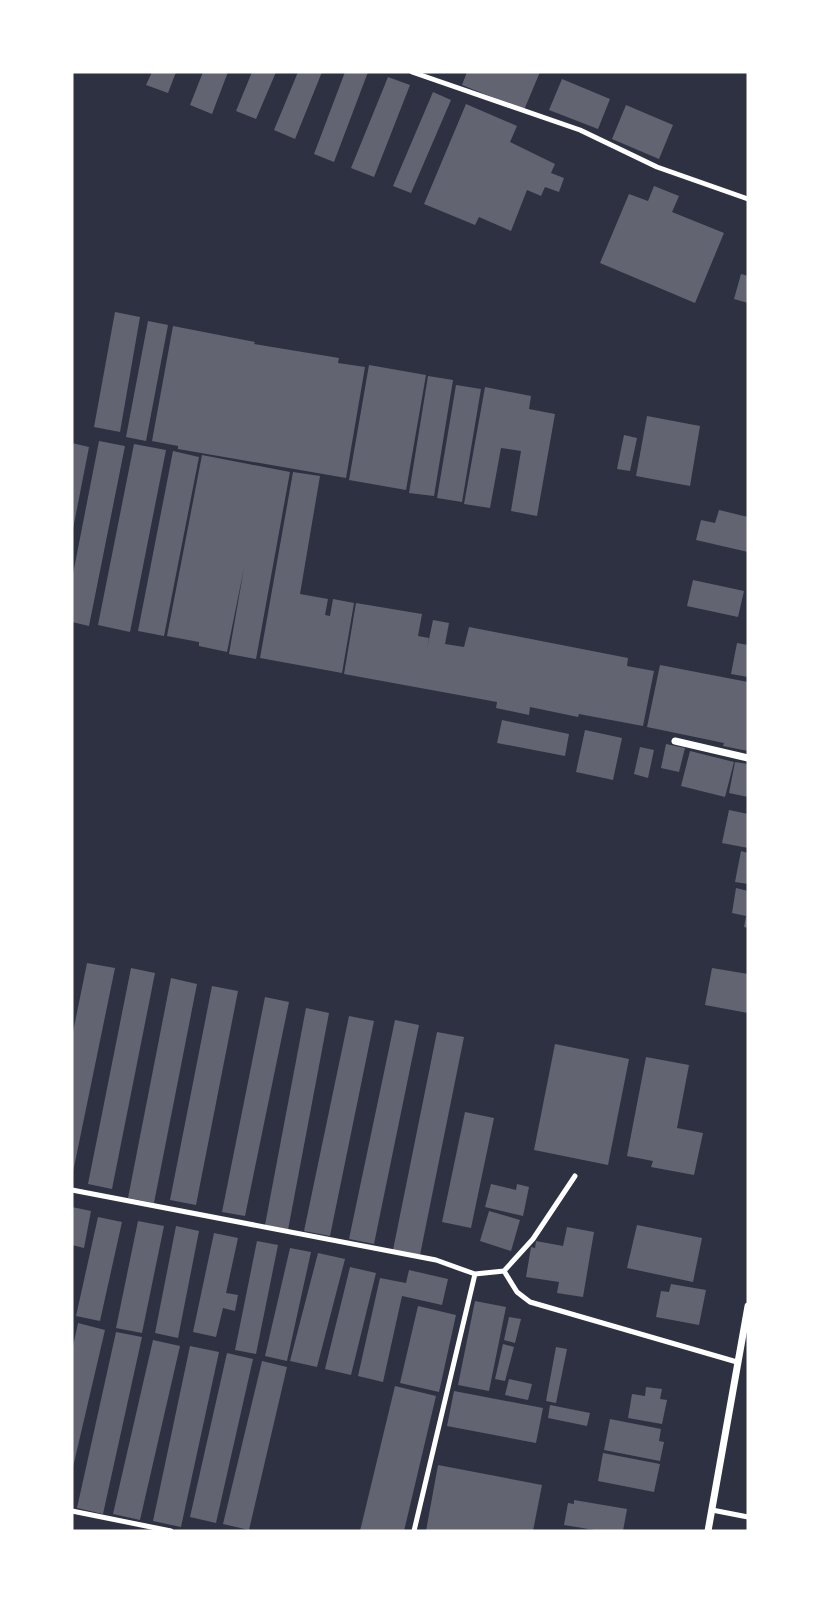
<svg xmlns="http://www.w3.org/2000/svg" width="820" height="1603" font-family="Spectral,serif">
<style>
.building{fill:#626471}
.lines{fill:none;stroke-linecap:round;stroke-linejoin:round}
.service{stroke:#fff;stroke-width:5}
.minor{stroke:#fff;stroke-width:7}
</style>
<rect width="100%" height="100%" fill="#2d3142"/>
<path class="building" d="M152,72H176L168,93L146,85Z
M203,72H228L212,114L190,105Z
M252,72H276L256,119L236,111Z
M298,72H322L295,139L274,130Z
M345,72H368L334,162L314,154Z
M467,72H540L524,110L462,85Z
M388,77L410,85L374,177L351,168Z
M562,79L610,99L598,129L549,110Z
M433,92L451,100L411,193L393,186Z
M466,104L517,126L510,142L555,164L551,173L564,178L559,192L545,187L541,196L527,190L511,231L479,217L475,225L424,204Z
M626,105L673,125L659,159L612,139Z
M654,186L679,196L672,212L724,233L695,303L600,263L629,194L648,201Z
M741,274L748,276V303L734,299Z
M115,312L140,317L120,432L94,427Z
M148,321L168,325L146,441L126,437Z
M173,326L255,342L254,344L339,358L338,363L365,367L346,478L178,449V446L152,441Z
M369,365L426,375L406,490L349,480Z
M428,376L453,380L434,496L409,493Z
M456,385L481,389L462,502L437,498Z
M485,387L531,396L529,409L555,414L537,516L511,511L521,451L501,448L490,508L464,504Z
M647,416L700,426L690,486L636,476Z
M624,435L637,438L630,471L617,469Z
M99,441L125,446L89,626L72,622V579Z
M72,443L89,447L73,529H72Z
M134,444L166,450L130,632L98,625Z
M173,451L199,457L164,636L138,631Z
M202,455L290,472L256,659L229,654L244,568L227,652L199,646V642L167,636Z
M293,472L320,476L300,594L328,599L325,615L330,616L333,599L354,603L342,673L260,658Z
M719,510L748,517V552L696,540L701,520L715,523Z
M693,580L744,591L738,617L687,606Z
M356,603L422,614L418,636L429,638L427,649L433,620L449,623L445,644L464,647L469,627L628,658L627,666L654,671L643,726L579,714L578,717L530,707L529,715L496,708L497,702L344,674Z
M737,643L748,645V677L731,674Z
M660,665L748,682V751L723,746L724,743L647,727Z
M502,720L569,734L565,756L497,743Z
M585,730L622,738L613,780L576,772Z
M666,744L685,748L679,772L661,768Z
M640,747L654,750L648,778L634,774Z
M690,751L734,762L725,797L681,786Z
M735,762L748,764V797L729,793Z
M729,810L748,814V848L722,843Z
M741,851L748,853V884L735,882Z
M736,888L748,891V928L744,927L746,916L732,913Z
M87,963L115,968L73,1172L72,1037Z
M131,968L155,973L112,1189L88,1184Z
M712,968L748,974V1013L705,1005Z
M171,978L197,984L154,1203L128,1198Z
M212,986L238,991L196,1205L170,1200Z
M265,997L289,1002L245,1216L222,1212Z
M306,1008L329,1013L288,1230L265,1225Z
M349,1016L374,1021L330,1236L304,1231Z
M395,1020L419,1025L374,1244L349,1239Z
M437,1032L464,1037L420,1255L393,1250Z
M555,1044L629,1059L608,1165L534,1150Z
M646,1057L689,1065L677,1128L703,1133L694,1175L651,1167L653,1161L627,1156Z
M465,1112L494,1118L471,1228L442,1222Z
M491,1184L516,1190L517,1184L529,1187L523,1216L485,1207Z
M72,1207L91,1211L84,1248L72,1245Z
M489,1211L520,1220L511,1251L480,1241Z
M98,1217L122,1222L100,1321L76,1316Z
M138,1221L164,1226L142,1333L116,1328Z
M637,1225L702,1238L693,1282L627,1268Z
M176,1226L199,1231L178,1338L155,1333Z
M567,1227L594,1232L583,1297L557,1293L559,1282L526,1277L531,1247L535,1248L536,1241L563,1246Z
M214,1233L238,1238L226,1293L238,1295L235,1311L223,1308L216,1337L193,1332Z
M257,1241L278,1245L256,1354L235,1350Z
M290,1248L311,1252L287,1361L265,1356Z
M318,1253L345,1259L317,1367L290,1361Z
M350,1267L376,1273L351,1375L325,1369Z
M409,1270L448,1279L442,1305L402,1296L383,1382L358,1376L380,1278L406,1283Z
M671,1284L706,1290L699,1325L656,1317L661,1291L669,1292Z
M475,1301L506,1307L489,1391L458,1385Z
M418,1306L456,1315L439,1392L400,1383Z
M509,1317L521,1319L515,1343L504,1340Z
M78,1323L105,1330L73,1467L72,1351Z
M116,1332L142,1337L103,1514L77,1508Z
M153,1340L180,1346L140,1520L113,1514Z
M503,1344L514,1347L505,1381L495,1379Z
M190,1346L219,1352L181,1527L153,1521Z
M556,1347L567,1349L556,1403L546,1401Z
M227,1353L253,1359L216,1523L190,1517Z
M262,1361L287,1367L249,1530L223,1524Z
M509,1379L532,1384L528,1400L505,1395Z
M395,1386L436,1396L404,1531H360Z
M646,1387L662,1389L660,1399L667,1400L662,1424L628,1418L632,1394L645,1396Z
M454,1391L543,1408L536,1443L447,1426Z
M550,1405L590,1413L587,1426L548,1418Z
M610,1419L661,1429L659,1441L664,1442L660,1461L604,1450Z
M603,1453L660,1464L654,1492L598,1481Z
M438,1465L542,1485L533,1531H426Z
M574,1500L627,1509L623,1531H601L564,1525L568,1503L574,1504Z"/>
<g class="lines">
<path class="service" d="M412,72L580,130L657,167L748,199
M72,1190L436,1260L475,1274L504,1271L517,1292L530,1302L737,1362
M504,1271L533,1239L575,1176
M712,1510L748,1517
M72,1511L171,1531
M414,1531L475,1274"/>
<path class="minor" d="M675,741L748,758
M708,1531L748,1306"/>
</g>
<rect width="820" height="1603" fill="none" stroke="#ffffff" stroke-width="147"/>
</svg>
